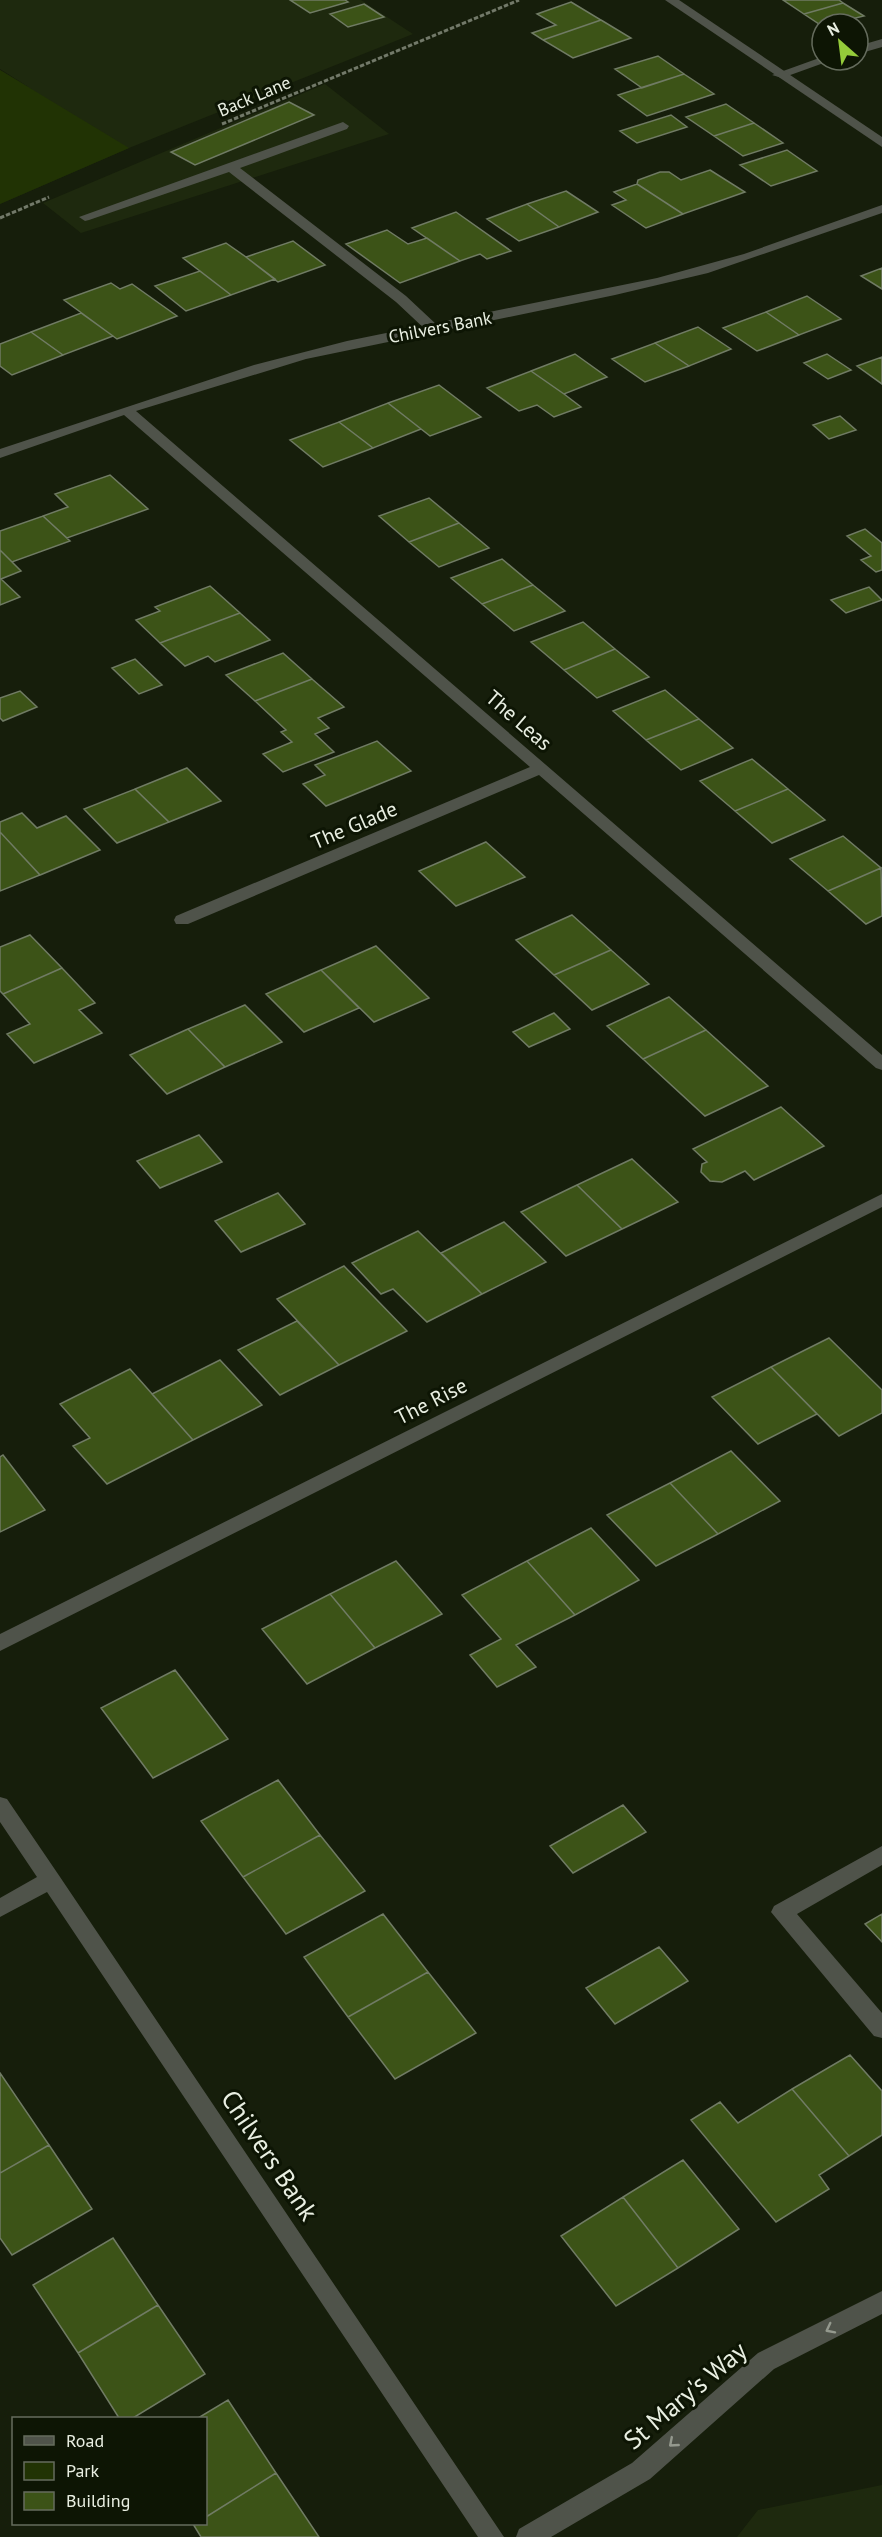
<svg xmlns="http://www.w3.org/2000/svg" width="882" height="2537" font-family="'PT Sans',sans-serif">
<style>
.built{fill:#1e290e}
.green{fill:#213304}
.building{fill:#3c5317;stroke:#707b64;stroke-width:1.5}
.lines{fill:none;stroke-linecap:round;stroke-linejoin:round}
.path{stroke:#727969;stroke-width:3;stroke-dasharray:4.5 2;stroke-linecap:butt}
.service{fill:#4f534a;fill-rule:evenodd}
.minor{fill:#4f534a;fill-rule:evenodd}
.tertiary{fill:#4f534a;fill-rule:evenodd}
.oneway{stroke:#94998e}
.labels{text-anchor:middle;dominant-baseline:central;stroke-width:6;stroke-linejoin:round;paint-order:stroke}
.far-street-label{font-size:18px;fill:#e9efe2;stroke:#0d1504}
.street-label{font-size:21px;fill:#e9efe2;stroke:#0d1504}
.near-street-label{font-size:26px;fill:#e9efe2;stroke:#0d1504}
</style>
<rect width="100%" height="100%" fill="#161e0b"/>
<path class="built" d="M0,0H361L413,34L129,148L0,204V70L30,88L0,69Z
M325,84L389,134L81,233L43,203Z
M882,2485V2537H737L758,2510Z"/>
<path class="green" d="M0,70L129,148L0,204Z"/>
<path class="building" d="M290,0H345L348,2L310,13Z
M783,0H839L843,3L804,14Z
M571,2L601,20L543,40L532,33L556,25L537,14Z
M843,3L864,16L822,26L804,14Z
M364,4L384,17L348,27L330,14Z
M601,20L631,38L573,58L543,40Z
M658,56L684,74L642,88L615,69Z
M684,74L714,94L647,116L618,95Z
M289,102L314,115L195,165L171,152Z
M726,104L754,123L714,136L686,117Z
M671,115L687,127L637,143L620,131Z
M754,123L783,143L743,156L714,136Z
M787,150L817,171L771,186L740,165Z
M710,170L745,192L683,214L637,184L638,180L660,172H669L681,180Z
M637,184L683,214L646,228L612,205L626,200L614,192Z
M566,191L598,212L559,227L527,204Z
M527,204L559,227L519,241L487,219Z
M456,212L511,251L487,259L480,254L460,261L412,228Z
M387,230L408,244L427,238L460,261L400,283L346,244Z
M293,241L325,265L278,282L246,257Z
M226,243L246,257L275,279L231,295L183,258Z
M882,268V289L861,276Z
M200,271L231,295L186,311L155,286Z
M111,283L120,289L132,284L177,316L117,339L64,300Z
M807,296L841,319L799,335L766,312Z
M766,312L799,335L757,351L723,328Z
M81,313L113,336L63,355L31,332Z
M698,327L731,349L689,366L655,343Z
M31,332L63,355L12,375L0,366V344Z
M655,343L689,366L645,382L612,359Z
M575,354L607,377L564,394L531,371Z
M827,354L851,370L828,379L804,363Z
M882,357V384L857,366Z
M531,371L564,394L581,407L554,417L537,405L519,411L487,388Z
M439,385L481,417L430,436L388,403Z
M388,403L421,429L373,448L339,422Z
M840,416L856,430L829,439L813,425Z
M339,422L373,448L323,467L290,440Z
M110,475L148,509L67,538L43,516L68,507L55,494Z
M429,498L459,523L409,542L379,516Z
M43,516L70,541L12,562L0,550V531Z
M459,523L489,548L439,567L409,542Z
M865,529L882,543V570L876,572L861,560L871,556L847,536Z
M0,550L21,571L1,579L20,597L0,605Z
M502,559L533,585L482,604L451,578Z
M533,585L565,611L514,631L482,604Z
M210,586L240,613L160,643L136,620L160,611L155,607Z
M869,587L882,600L846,613L831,600Z
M240,613L270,640L215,662L208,656L185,666L160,643Z
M583,622L615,649L564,670L531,642Z
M615,649L649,677L597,698L564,670Z
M283,653L312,679L255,701L226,675Z
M135,659L162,685L139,694L112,668Z
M312,679L344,707L318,718L329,728L315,734L334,752L283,772L263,754L292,742L281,732L286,730L255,701Z
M665,690L699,719L646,740L613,711Z
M20,691L37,707L3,721L0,718V698Z
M699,719L733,748L681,770L646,740Z
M377,741L411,771L326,806L303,784L325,775L315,765Z
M752,759L788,789L735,811L700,781Z
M187,768L221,801L169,822L135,789Z
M135,789L169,822L117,843L84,809Z
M788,789L825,820L772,843L735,811Z
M22,813L37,828L66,816L100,850L40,875L0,832V822Z
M0,832L40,875L0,891Z
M843,836L881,868L828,891L790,859Z
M486,842L525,877L456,906L419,871Z
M881,868L882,916L866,924L828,891Z
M572,915L611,950L554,975L516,940Z
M30,935L62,968L3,994L0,991V947Z
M376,946L429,998L374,1022L321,970Z
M611,950L649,984L592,1010L554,975Z
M62,968L95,1003L79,1010L102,1033L34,1063L7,1034L30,1024L3,994Z
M321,970L359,1008L304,1032L266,994Z
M669,997L706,1030L643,1059L607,1026Z
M245,1005L282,1042L225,1067L188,1029Z
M554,1013L570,1029L529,1047L513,1032Z
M188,1029L225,1067L167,1094L130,1055Z
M706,1030L768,1086L705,1116L643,1059Z
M781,1107L824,1146L754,1180L745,1171L722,1182L710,1181L701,1172L702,1164L707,1162L693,1149Z
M199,1135L222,1162L160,1188L137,1161Z
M632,1159L678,1202L622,1229L577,1185Z
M577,1185L622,1229L566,1256L521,1212Z
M278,1193L305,1224L241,1252L215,1221Z
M504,1222L546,1262L482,1294L441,1253Z
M418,1231L482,1294L427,1322L393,1289L381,1294L352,1263Z
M344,1266L407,1331L339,1365L277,1299Z
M297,1321L339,1365L280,1395L238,1350Z
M829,1338L882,1390V1413L839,1436L771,1367Z
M220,1360L262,1405L193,1440L152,1394Z
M771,1367L817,1414L758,1444L712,1397Z
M130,1369L193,1440L107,1484L73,1446L90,1438L60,1404Z
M731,1451L780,1501L718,1534L670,1483Z
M3,1455L45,1510L0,1532V1457Z
M670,1483L718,1534L656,1566L607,1515Z
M591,1528L639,1580L575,1615L527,1561Z
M396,1561L442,1614L375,1648L330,1594Z
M527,1561L575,1615L516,1645L536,1667L497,1687L470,1655L501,1639L462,1595Z
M330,1594L375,1648L307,1684L262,1629Z
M175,1670L228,1739L153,1778L101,1708Z
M278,1780L320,1835L243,1877L201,1821Z
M623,1805L646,1832L573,1873L550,1846Z
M320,1835L365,1891L286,1934L243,1877Z
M383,1914L428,1972L348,2017L304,1957Z
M882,1914V1942L865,1924Z
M659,1947L688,1981L615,2024L586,1988Z
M428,1972L476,2033L395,2079L348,2017Z
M850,2055L882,2091V2135L849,2156L792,2089Z
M0,2073L49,2145L0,2173Z
M792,2089L849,2156L819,2175L829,2189L776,2222L691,2120L720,2102L738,2123Z
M49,2145L92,2209L12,2255L0,2238V2173Z
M683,2160L739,2229L678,2268L623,2197Z
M623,2197L678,2268L616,2306L561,2236Z
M113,2238L158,2305L78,2353L33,2285Z
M158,2305L205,2374L133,2418H119L78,2353Z
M228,2400L276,2473L206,2517V2418H198Z
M276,2473L319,2537H201L193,2524H206V2517Z"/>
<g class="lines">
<path class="path" d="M222,124L519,0
M0,218L49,197"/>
<path class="service" d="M343,122L349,126L347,129L240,168L406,296L437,325V331H427L396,302L229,172L89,220L85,221L79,217Z
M882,1846V1865L797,1914L882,2013V2038L874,2036L771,1912L774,1906Z"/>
<path class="minor" d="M882,39V47L858,54V46Z
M822,57V60H832L782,78L772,75Z
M882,205V213L708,273L615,295L306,359L136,411L882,1055V1070L876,1068L539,775L188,924H176L174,920L176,916L530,767L124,415L0,458V449L254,365L347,341L657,278L744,254Z
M882,1194V1207L0,1651V1634Z
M0,1797L7,1799L58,1874L504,2537H478L47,1892L0,1917V1898L37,1877L0,1822Z
M882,2291V2314L774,2369L650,2479L551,2537H516L519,2529L632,2463L758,2353Z"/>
<path class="tertiary" d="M665,0H679L882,137V147Z"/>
</g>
<defs><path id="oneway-chevron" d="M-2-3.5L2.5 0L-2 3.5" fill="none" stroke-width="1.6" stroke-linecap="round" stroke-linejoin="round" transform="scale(1.5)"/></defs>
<g class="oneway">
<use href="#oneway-chevron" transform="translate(830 2329) rotate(153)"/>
<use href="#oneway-chevron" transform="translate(673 2443) rotate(139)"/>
</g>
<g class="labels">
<g class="far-street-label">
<text transform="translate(254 96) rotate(-23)">Back Lane</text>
<text transform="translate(440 327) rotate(-11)">Chilvers Bank</text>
</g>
<g class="street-label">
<text transform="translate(519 720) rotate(41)">The Leas</text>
<text transform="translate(354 825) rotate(-23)">The Glade</text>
<text transform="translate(431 1401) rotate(-27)">The Rise</text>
</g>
<g class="near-street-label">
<text transform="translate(270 2155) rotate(56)">Chilvers Bank</text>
<text transform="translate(685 2395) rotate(-40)">St Mary's Way</text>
</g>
</g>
<rect x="12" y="2417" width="195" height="108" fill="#0d1504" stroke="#656c5d" stroke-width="1.5"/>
<rect x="24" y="2436" width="30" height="9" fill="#4f534a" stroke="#656c5d" stroke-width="1.5"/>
<text x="66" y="2447" font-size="18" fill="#e9efe2">Road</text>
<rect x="24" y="2462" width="30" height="18" fill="#213304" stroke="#656c5d" stroke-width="1.5"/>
<text x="66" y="2477" font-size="18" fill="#e9efe2">Park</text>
<rect x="24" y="2492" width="30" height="18" fill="#3c5317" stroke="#656c5d" stroke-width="1.5"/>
<text x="66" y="2507" font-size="18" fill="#e9efe2">Building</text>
<g transform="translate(840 42) rotate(332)"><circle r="28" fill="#0d1504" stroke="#656c5d" stroke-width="1.5"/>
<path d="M0-4.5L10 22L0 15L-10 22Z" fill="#95cc3a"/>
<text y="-9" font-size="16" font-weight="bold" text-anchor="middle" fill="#e9efe2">N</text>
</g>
</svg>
